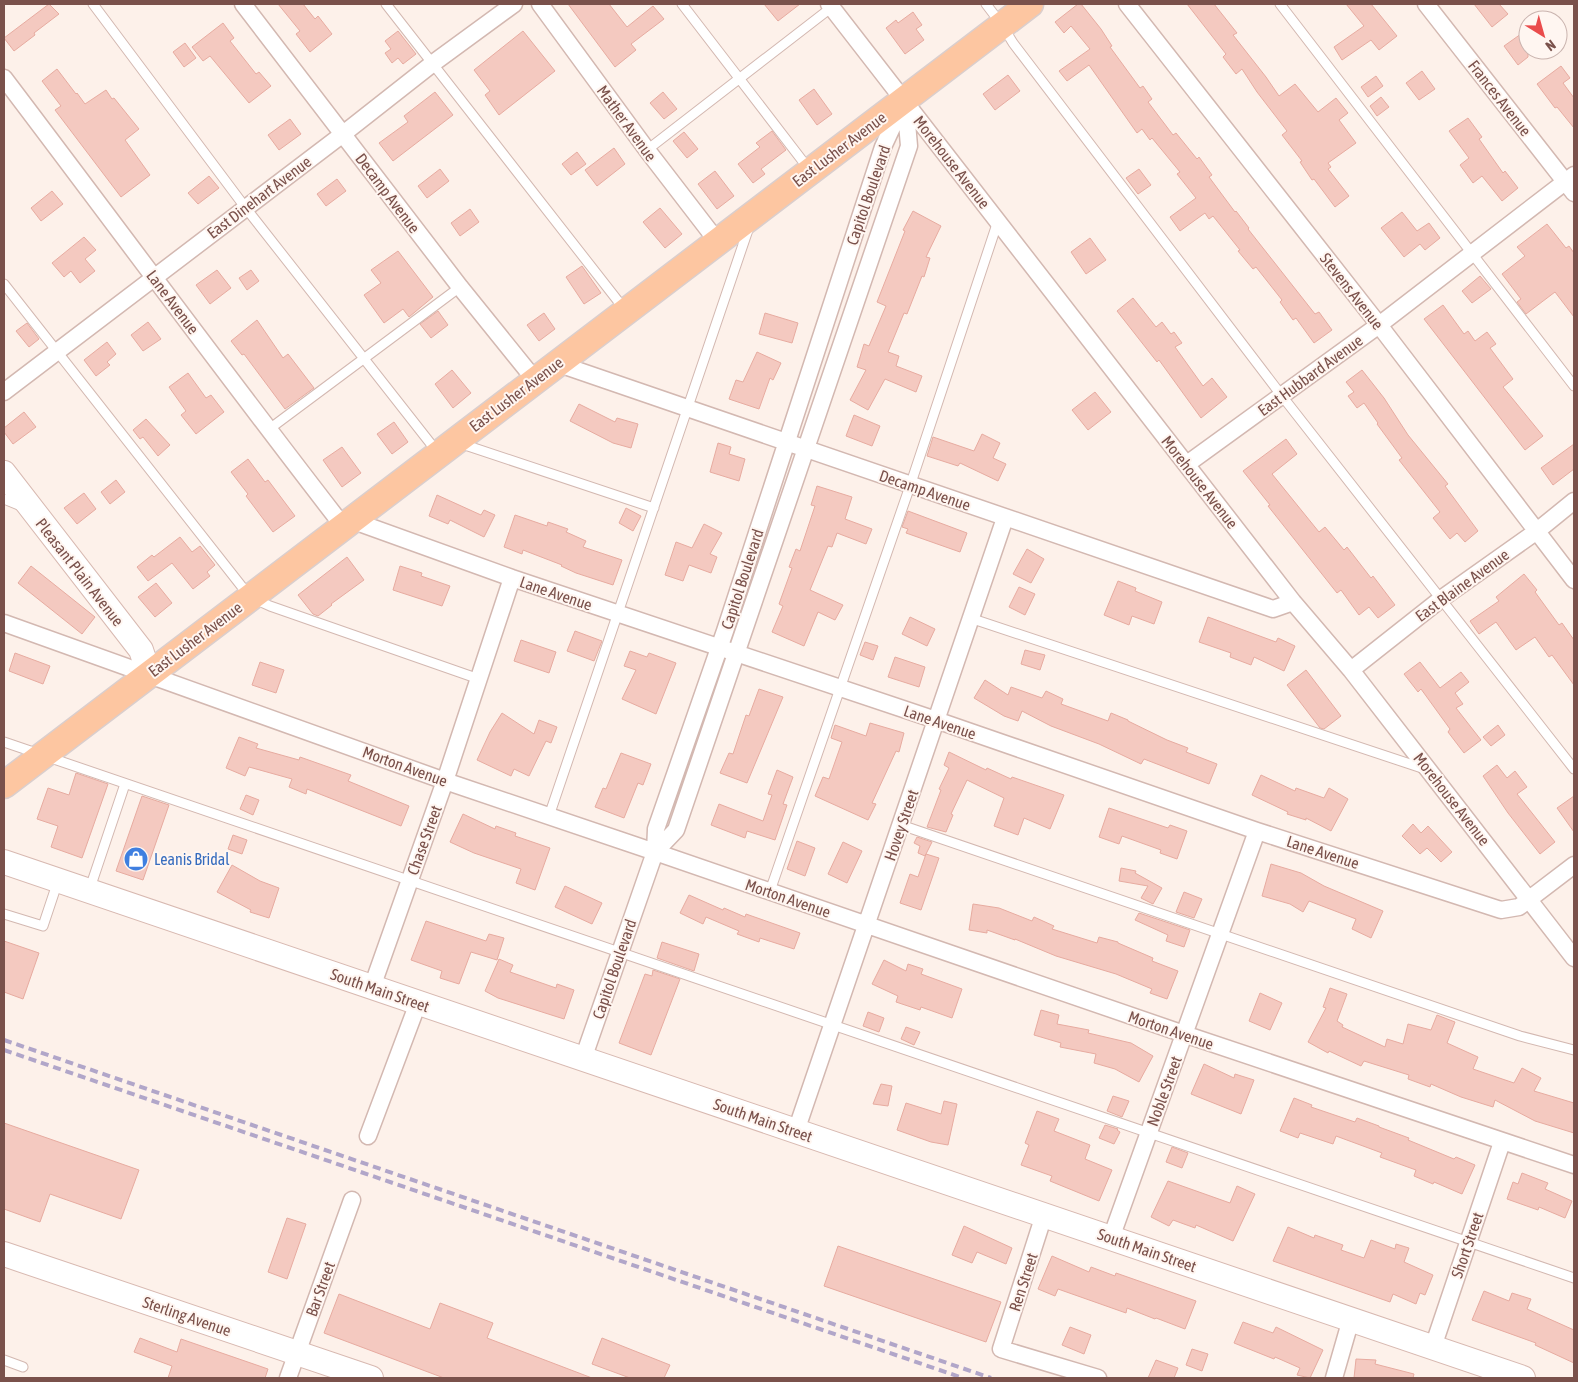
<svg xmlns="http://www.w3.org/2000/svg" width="1578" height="1382" font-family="'Asap Condensed',sans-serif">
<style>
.building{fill:#f4c9c0;stroke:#e7aba0}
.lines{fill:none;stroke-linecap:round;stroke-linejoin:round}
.lane-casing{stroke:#d3b8b1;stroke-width:11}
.street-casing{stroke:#d3b8b1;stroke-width:19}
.secondary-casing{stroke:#d8b9b1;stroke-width:26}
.primary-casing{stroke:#dacecd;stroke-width:29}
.lane{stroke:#fff;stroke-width:9}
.street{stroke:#fff;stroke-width:16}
.secondary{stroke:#fff;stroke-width:24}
.primary{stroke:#fdc6a1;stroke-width:26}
.rail{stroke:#b1a6c9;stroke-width:4;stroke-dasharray:8 5;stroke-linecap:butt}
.labels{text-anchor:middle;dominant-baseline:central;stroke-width:4;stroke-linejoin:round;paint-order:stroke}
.street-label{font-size:16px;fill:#7a514b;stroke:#fff6f1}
.shop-label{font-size:16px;fill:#366cbe;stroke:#fff6f1;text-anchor:start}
</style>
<rect width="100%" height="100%" fill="#fdf1ea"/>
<path class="building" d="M49,4L59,14L34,33L35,35L14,51L4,38Z
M278,4H303L315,19L318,16L332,34L310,52L296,34L300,31Z
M568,4H609L627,27L653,6L664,19L631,44L636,50L615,67Z
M764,4H800L778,21Z
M1078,4H1081L1101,29L1112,46L1110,47L1140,88L1143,86L1152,99L1148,102L1173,135L1176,133L1197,159L1199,157L1212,175L1209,177L1235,212L1236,211L1249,228L1248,229L1315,314L1319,312L1332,330L1314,343L1296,318L1293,320L1280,302L1282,300L1256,267L1253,269L1238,251L1240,250L1213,216L1209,219L1205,213L1180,231L1170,217L1196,198L1177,174L1180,172L1152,138L1150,140L1142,129L1137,133L1089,65L1067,81L1059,71L1090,49L1071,26L1064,33L1055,22Z
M1187,4H1214L1237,33L1233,35L1266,77L1279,96L1295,84L1318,112L1336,98L1348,113L1339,120L1356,143L1328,163L1331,167L1328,169L1349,196L1335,207L1314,179L1312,180L1300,162L1302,161L1282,135L1287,131L1257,92L1242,69L1236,74L1223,57L1226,54Z
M1346,4H1371L1397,36L1379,50L1371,40L1342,60L1334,47L1364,26Z
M1474,4H1499L1508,14L1492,27Z
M913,12L922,25L916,29L924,40L905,54L886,28L896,20L898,23Z
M223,23L234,38L230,41L256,74L259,72L271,86L249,103L210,56L203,61L192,47Z
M1528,29V57L1518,65L1504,46Z
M398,31L416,54L403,64L398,58L392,63L385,53L391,49L385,41Z
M523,31L555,71L499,115L485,95L490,91L474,70Z
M185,43L196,58L184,67L173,52Z
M1561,66L1570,78L1563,83L1574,98V128L1557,107L1555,108L1537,84Z
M57,69L76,94L77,93L85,104L106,90L112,99L114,98L139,129L125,140L150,175L121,197L55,110L61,106L42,81Z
M1422,71L1435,89L1419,100L1406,83Z
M1008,75L1020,91L995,110L983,94Z
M1376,76L1383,86L1368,97L1361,87Z
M814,89L832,114L817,125L799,100Z
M435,92L453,115L393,161L379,143L408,122L404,116Z
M663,92L677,109L664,119L650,103Z
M1381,97L1389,107L1377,116L1370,106Z
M1468,118L1482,137L1479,139L1503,173L1505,171L1518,188L1502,201L1482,176L1473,183L1460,165L1469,158L1449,131Z
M290,119L301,134L279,150L268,135Z
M772,131L786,150L761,169L765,174L753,183L738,164L760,147L756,143Z
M684,132L698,149L687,158L673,141Z
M614,148L625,164L597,186L585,170Z
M577,152L586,164L571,175L562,164Z
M440,169L449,181L427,198L418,186Z
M1139,169L1151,185L1138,194L1126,178Z
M715,171L734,196L717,209L698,184Z
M209,176L219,188L198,204L188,193Z
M337,179L346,191L326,206L317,194Z
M52,191L63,204L41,221L31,208Z
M660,208L682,234L665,248L643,222Z
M470,209L479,222L460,236L451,223Z
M913,211L941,226L926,257L930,258L924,277L922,276L907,314L904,313L888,352L899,356L896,366L922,376L916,392L885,379L868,410L850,400L866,370L857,367L864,344L869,346L886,306L877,302L905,231L903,230Z
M1402,212L1417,231L1429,223L1440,238L1425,250L1420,244L1404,257L1381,228Z
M1547,224L1566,248L1569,246L1574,253V317L1555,292L1526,314L1517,302L1521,299L1502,274L1525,256L1517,247Z
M84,237L96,250L85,259L95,271L80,283L71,271L64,277L52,263Z
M1090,238L1106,260L1086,274L1071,252Z
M398,251L433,297L409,317L403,309L384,323L364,295L381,283L371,270Z
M582,266L601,293L584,304L566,277Z
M217,270L231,288L210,304L196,285Z
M251,270L259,281L247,290L239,278Z
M1480,276L1491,289L1472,303L1462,291Z
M1133,298L1156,327L1162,322L1171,334L1174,332L1182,343L1175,347L1203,386L1212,378L1227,397L1201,418L1159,360L1157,362L1117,311Z
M1443,305L1464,334L1468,331L1475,341L1487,332L1496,344L1490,348L1513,379L1503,387L1543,436L1525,450L1424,319Z
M438,311L448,325L431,338L420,324Z
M544,313L555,329L539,341L527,325Z
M765,313L798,323L792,343L759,334Z
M257,320L283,358L288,354L314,388L285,409L244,354L242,355L231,341Z
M148,322L161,339L143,351L131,335Z
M27,323L39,339L29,347L16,331Z
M107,342L116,354L107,362L110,365L96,376L84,360Z
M757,352L781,363L773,380L770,378L759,409L729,399L736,380L743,382Z
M452,370L471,393L453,408L435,384Z
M1362,370L1384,398L1408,435L1448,484L1445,486L1478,531L1465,542L1457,533L1450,539L1433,518L1440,512L1399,460L1402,458L1377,424L1378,423L1364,403L1357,408L1348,396L1354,392L1346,382Z
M188,373L206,398L211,395L224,412L196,434L181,415L186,411L169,387Z
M1095,392L1111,412L1088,430L1072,410Z
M579,404L615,422L617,418L638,424L631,448L613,443L570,421Z
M24,412L36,427L13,444L4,432V428Z
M854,415L880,426L872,446L846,436Z
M146,419L170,445L158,456L143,437L140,439L133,430Z
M394,422L408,442L392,454L377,434Z
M982,434L1000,443L993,458L1006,464L998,481L960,463L958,466L927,456L933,437L974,451Z
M1286,439L1297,454L1272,474L1319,532L1325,527L1344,550L1347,547L1371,578L1373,576L1395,605L1378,618L1369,607L1359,615L1341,590L1337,593L1268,506L1270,505L1243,471Z
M718,443L731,447L729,454L745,459L739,481L710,472Z
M1574,444V469L1553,485L1541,468Z
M342,447L361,473L342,487L323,460Z
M248,459L265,482L268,480L295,516L273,532L246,496L248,494L231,472Z
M116,480L125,492L110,504L101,492Z
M817,486L852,497L845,519L872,529L866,544L837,533L832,547L828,546L810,590L843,605L835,620L818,612L804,646L772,632L783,606L779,604L792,568L789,567L796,549L800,551L815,506L811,505Z
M84,493L96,509L77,524L64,508Z
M437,495L481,515L484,510L495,515L484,537L450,520L448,524L429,516Z
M626,508L641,516L633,531L619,523Z
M908,511L967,533L960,552L906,533L908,529L902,527Z
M515,515L547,526L548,522L568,529L566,532L586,541L583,547L622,560L613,585L576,573L561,566L562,565L523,550L522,554L504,547Z
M704,524L722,533L710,554L717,557L711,573L689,565L683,581L665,575L676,542L692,548Z
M180,537L192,552L200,546L215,565L207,572L210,576L193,589L172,563L148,581L137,567L152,555L154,557Z
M1027,549L1044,559L1031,583L1013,574Z
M347,557L364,580L331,604L332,605L318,616L313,614L298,595Z
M31,566L95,617L82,634L18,583Z
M400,566L422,573L421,576L450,586L442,606L393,590Z
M1524,574L1537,590L1535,592L1559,625L1562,623L1574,640V685L1552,655L1549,657L1535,637L1516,650L1496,622L1479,634L1470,621L1499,601L1496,597Z
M1118,581L1136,588L1135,591L1162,602L1154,624L1132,616L1129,625L1104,615Z
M156,583L172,603L155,617L138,597Z
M1019,587L1035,594L1025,615L1009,607Z
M910,617L935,629L927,646L902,634Z
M1208,617L1276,642L1278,638L1295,646L1284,671L1254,657L1251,665L1230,657L1231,653L1199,642Z
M575,631L602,641L594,661L567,651Z
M521,640L556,652L549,673L514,661Z
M865,642L878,646L873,660L860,655Z
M1025,650L1045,655L1040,670L1021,664Z
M630,651L647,657L649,653L676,663L656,714L622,699L636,670L624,666Z
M15,653L50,666L43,684L9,671Z
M895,657L925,667L919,687L888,677Z
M260,662L284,670L276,693L252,685Z
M1420,662L1440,688L1461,672L1469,682L1455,693L1463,704L1456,708L1481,740L1464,753L1448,732L1450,729L1421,689L1418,692L1404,674Z
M1306,670L1341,716L1324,729L1320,728L1287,685Z
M985,680L1008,695L1011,687L1042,698L1046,691L1063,699L1061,704L1108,721L1111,713L1128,720V721L1167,740L1188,748L1186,752L1217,764L1209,784L1144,759L1141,764L1099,744L1051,726L1022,711L1018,721L1004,716L974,698Z
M759,689L783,697L747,783L720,773L729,753L733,754L746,715L749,716Z
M502,713L534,734L539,720L557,727L551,743L546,741L529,776L514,769L511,776L477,760L490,732Z
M870,723L904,733L899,752L896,751L872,803L876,804L868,820L815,796L823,777L829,779L842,742L831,738L835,725L866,736Z
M1498,725L1505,735L1491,746L1483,737Z
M239,737L258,744L256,748L299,760L300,757L351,775L348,781L409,806L401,826L307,789L306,794L289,787L292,779L249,767L245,776L226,768Z
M949,752L986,770L987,768L1011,779L1012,777L1064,795L1050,829L1024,818L1018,835L994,826L1004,798L967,780L951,814L953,815L946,832L927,827L941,790L939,789L949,768L944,765Z
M621,753L651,764L643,785L638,783L624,818L595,807L603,788L606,789Z
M1497,765L1507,778L1515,771L1527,787L1517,794L1555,842L1540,854L1508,813L1483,776Z
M777,770L793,777L783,804L787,805L775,840L747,831L745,838L711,825L719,804L763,821L772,795L768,794Z
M76,773L108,784L82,858L51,847L58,826L37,819L48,788L69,795Z
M1261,775L1295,791L1296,788L1324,798L1329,788L1348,799L1331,831L1306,818V820L1287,814L1288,812L1252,795Z
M246,795L259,800L253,815L240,809Z
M142,796L169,805L143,880L116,871Z
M1574,796V832L1557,808Z
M1109,808L1168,828L1170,825L1187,831L1177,859L1160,853L1161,850L1122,836L1119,844L1099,837Z
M463,814L495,829L496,826L516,833L515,836L550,848L535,890L516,883L521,869L474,853L450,842Z
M1413,824L1421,833L1428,826L1452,852L1441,862L1427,848L1420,854L1402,836Z
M233,835L247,840L242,854L228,849Z
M917,837L932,842L925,856L918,853L920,846L914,843Z
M797,841L815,848L805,876L787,869Z
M843,842L862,851L847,883L828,874Z
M926,854L939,858L921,910L900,903L910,874L918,877Z
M1271,864L1301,873L1324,886L1383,911L1371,938L1352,929L1356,919L1309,901L1303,912L1290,904L1262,896Z
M232,865L260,881L279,888L269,918L250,912L251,910L217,892Z
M1121,868L1136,871L1135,873L1162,888L1153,904L1141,898L1148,886L1119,881Z
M565,886L602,903L592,924L555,907Z
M1184,892L1202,899L1194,918L1176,912Z
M689,895L723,910L724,908L745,917L746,914L800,933L794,949L760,938L759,942L737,934L739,931L706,917L703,924L680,913Z
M973,904L999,908L1032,921L1034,917L1054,926L1052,929L1097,943L1099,937L1118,942V943L1153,958L1152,961L1178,971L1167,999L1150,993L1152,989L1116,974L1056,956L1015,939V940L987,930V933L969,930Z
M1139,913L1190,930L1184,947L1166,941L1168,935L1135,920Z
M426,921L486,941L489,934L504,938L497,960L471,952L459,984L440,978L442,971L411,960Z
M4,941L39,953L23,999L4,992Z
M662,942L699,954L694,971L657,958Z
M499,959L513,965L510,972L556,988L557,984L574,990L564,1019L498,998L485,991Z
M884,960L906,971L908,964L923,969L921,974L962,989L952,1018L921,1007L920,1010L896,1002L898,996L872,984Z
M653,970L680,979L651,1055L619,1043L645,974L652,976Z
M1330,988L1347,994L1337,1021L1343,1025L1342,1027L1385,1047L1387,1039L1403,1044L1408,1024L1431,1030L1437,1015L1455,1022L1447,1043L1478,1057L1473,1069L1514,1083L1522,1068L1541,1078L1534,1091L1574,1103V1133L1535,1121L1495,1100L1493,1107L1461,1097L1431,1084L1430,1087L1408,1079L1409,1075L1364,1061L1361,1066L1329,1051L1328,1053L1308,1042L1326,1008L1323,1007Z
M1260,993L1282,1003L1270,1030L1249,1021Z
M1041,1010L1059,1015L1057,1024L1089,1030L1088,1033L1131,1043L1153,1056L1139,1082L1115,1069L1094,1063L1096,1054L1060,1047L1061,1043L1034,1035Z
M868,1012L884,1018L879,1032L863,1026Z
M906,1027L920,1032L914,1045L901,1039Z
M1204,1064L1234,1078L1235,1074L1254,1080L1241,1114L1191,1094Z
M881,1084L892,1086L888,1106L873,1104Z
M1113,1096L1129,1101L1122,1117L1107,1111Z
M1294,1098L1312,1105L1311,1107L1355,1122L1357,1118L1379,1126V1127L1409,1138L1408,1140L1454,1159L1456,1157L1475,1165L1462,1194L1434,1182L1433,1184L1414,1176L1416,1170L1380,1157L1382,1153L1336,1136L1333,1144L1300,1133L1298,1138L1280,1131Z
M944,1101L957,1104L948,1145L931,1142L897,1130L906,1103L941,1114Z
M1037,1111L1059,1119L1054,1131L1090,1145L1085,1159L1112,1170L1099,1201L1050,1181L1052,1176L1021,1165L1029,1145L1025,1143Z
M4,1123L139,1170L121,1219L50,1194L40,1222L4,1209Z
M1105,1125L1118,1129L1117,1130L1120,1132L1114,1144L1099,1138Z
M1172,1147L1188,1153L1182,1168L1166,1162Z
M1522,1173L1548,1183L1545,1189L1572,1201L1565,1218L1539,1207L1538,1210L1507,1199L1513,1182L1518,1184Z
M1168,1181L1230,1203L1237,1186L1255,1194L1233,1241L1196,1225L1195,1228L1173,1220L1169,1226L1151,1217Z
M287,1218L306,1224L287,1279L268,1272Z
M964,1226L1012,1248L1006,1264L977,1252L972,1263L952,1255Z
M1288,1227L1314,1238L1315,1235L1343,1245L1341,1250L1364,1258L1371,1240L1395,1249L1396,1244L1409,1248L1404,1262L1433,1275L1425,1295L1420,1293L1416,1304L1393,1294L1390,1302L1273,1261Z
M838,1246L1001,1302L986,1342L824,1286Z
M1052,1256L1089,1272L1091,1267L1115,1276L1116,1273L1196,1301L1185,1329L1156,1318L1155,1319L1127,1308L1126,1313L1058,1289L1055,1296L1038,1289Z
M1484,1291L1509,1301L1512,1293L1531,1299L1527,1309L1574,1330V1363L1535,1345L1536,1343L1472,1320Z
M339,1294L430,1329L440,1303L493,1323L487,1338L592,1378H444L324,1333Z
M1243,1322L1273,1333L1276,1327L1323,1350L1310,1378L1297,1375L1300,1368L1275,1357L1274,1359L1234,1343Z
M1070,1327L1091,1335L1084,1354L1062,1345Z
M140,1338L177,1352L181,1339L268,1369L265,1378H168L172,1366L134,1352Z
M602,1338L670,1365L664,1378H630L592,1364Z
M1192,1349L1208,1354L1202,1371L1186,1365Z
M1356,1359L1376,1360L1375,1364L1414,1374L1413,1378H1354Z
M1156,1360L1178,1368L1174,1378H1148Z"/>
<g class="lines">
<defs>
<path id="lane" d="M93,4L245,207L438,453
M386,4L625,310
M682,4L808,168
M986,4L1002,25L1013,43L1282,396L1574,769
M1280,4L1574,386
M647,150L832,7
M4,284L250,597L270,606L479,679
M268,430L460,287
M459,443L654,508
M4,499L21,506
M970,618L1425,769
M4,742L1574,1278
M549,816L749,227
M901,825L1520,1036L1574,1050
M89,891L125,784
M770,891L910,486L998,221
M4,914L43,926L58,881
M4,1360L23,1367"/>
<path id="street" d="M243,4L460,287L535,380
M540,4L647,150L717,241
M829,4L1293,602L1351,670L1574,958
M1127,4L1379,325L1574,580
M1426,4L1574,193
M4,78C117,227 228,378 343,526
M556,363L1273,609L1293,602
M4,392L343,134L432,64L514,4
M1187,464L1379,325L1574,175
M351,520L512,578L936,720L1257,831L1501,910L1519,907L1574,865
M4,623L445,781L655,852L1184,1034L1574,1165
M1351,670L1441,599L1537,531L1574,501
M655,852L676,830L909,146L905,100
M372,987L445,781L512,578
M583,1059L655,852L656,829L725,631L883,147L903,104
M796,1131L1005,518
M368,1136L418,1003
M1044,1215L1001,1349L1098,1378
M1111,1238L1257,831
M1433,1347L1502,1142
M288,1378L352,1200
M1334,1378L1351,1319"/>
<path id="secondary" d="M4,473L141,650L149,674
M4,862L1523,1378
M4,1254L371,1378"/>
<path id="primary" d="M4,785L1030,4"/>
</defs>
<use href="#lane" class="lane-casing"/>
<use href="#street" class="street-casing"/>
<use href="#secondary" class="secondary-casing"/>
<use href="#primary" class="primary-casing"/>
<use href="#lane" class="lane"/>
<use href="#street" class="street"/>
<use href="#secondary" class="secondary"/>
<use href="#primary" class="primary"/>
<path class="rail" d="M4,1040L991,1378
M4,1050L963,1378"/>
</g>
<defs>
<symbol id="shop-disc" viewBox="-11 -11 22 22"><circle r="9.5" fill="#3f7fe0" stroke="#fff6f1"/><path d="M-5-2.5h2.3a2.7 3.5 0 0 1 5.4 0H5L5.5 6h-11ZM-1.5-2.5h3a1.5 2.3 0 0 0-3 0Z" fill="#fff"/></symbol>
</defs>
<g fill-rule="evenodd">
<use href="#shop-disc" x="122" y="845" width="28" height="28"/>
</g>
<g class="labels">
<g class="street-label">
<text transform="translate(1500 98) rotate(52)">Frances Avenue</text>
<text transform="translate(627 123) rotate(54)">Mather Avenue</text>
<text transform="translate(839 149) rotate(-37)">East Lusher Avenue</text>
<text transform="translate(952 162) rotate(52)">Morehouse Avenue</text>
<text transform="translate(388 193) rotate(53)">Decamp Avenue</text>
<text transform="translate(868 195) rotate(-71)">Capitol Boulevard</text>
<text transform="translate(259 197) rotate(-37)">East Dinehart Avenue</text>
<text transform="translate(1352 291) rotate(52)">Stevens Avenue</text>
<text transform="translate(173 302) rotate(53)">Lane Avenue</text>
<text transform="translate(1310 375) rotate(-36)">East Hubbard Avenue</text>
<text transform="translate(516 394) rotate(-37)">East Lusher Avenue</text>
<text transform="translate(1200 482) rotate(52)">Morehouse Avenue</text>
<text transform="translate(925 490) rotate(19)">Decamp Avenue</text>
<text transform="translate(80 572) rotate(52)">Pleasant Plain Avenue</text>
<text transform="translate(742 579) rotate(-72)">Capitol Boulevard</text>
<text transform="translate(1462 585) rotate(-36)">East Blaine Avenue</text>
<text transform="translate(556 593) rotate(19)">Lane Avenue</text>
<text transform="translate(195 639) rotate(-37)">East Lusher Avenue</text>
<text transform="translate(940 722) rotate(19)">Lane Avenue</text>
<text transform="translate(405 766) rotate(20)">Morton Avenue</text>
<text transform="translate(1452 799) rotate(52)">Morehouse Avenue</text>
<text transform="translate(901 825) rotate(-71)">Hovey Street</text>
<text transform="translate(424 840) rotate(-70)">Chase Street</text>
<text transform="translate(1323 852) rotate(18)">Lane Avenue</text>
<text transform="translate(788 898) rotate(19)">Morton Avenue</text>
<text transform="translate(614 969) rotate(-71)">Capitol Boulevard</text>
<text transform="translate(380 990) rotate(19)">South Main Street</text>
<text transform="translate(1171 1030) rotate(19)">Morton Avenue</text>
<text transform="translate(1164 1091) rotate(-70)">Noble Street</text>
<text transform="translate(763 1120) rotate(19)">South Main Street</text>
<text transform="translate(1467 1245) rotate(-71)">Short Street</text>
<text transform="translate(1147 1250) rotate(19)">South Main Street</text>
<text transform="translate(1023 1282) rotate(-72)">Ren Street</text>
<text transform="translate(320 1289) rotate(-70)">Bar Street</text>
<text transform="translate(187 1316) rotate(19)">Sterling Avenue</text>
</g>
<g class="shop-label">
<text x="154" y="859">Leanis Bridal</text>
</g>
</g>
<rect width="1578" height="1382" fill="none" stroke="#7a514b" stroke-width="10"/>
<g transform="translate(1543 35) rotate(143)"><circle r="24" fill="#fff6f1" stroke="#cab4af"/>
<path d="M0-4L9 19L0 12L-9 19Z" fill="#ea4c4c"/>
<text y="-8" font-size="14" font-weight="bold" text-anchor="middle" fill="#7a514b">N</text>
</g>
</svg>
